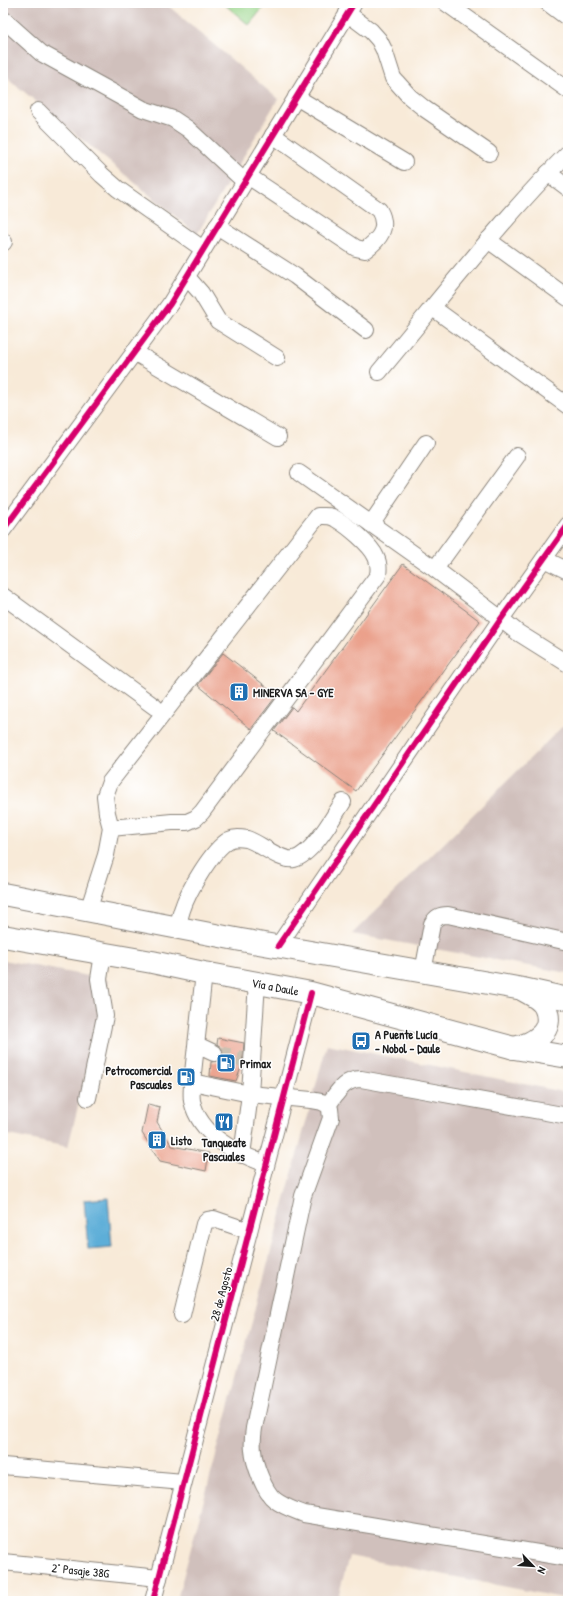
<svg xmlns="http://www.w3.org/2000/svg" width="571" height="1604" font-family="'Patrick Hand',sans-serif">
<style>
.industrial{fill:#d0c0bc}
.green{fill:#99d58a;stroke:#5a7853}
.water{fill:#5daed8;stroke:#3c657a}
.building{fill:#ea9f89}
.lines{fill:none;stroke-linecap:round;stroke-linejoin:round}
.minor-tunnel{stroke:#ccc1b2;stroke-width:16;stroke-dasharray:16 8;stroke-linecap:butt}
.minor-casing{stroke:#8a837a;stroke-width:18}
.highway-casing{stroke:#8a837a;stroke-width:24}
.minor{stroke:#fff;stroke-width:16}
.highway{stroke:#fff;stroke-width:22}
.cycleway-casing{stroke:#fff;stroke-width:8}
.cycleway{stroke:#d6006c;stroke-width:6}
.labels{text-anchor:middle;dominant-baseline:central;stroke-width:3;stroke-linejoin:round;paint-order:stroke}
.poi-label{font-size:12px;font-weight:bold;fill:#1c1c1c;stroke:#fff;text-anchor:start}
.street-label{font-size:12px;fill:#1c1c1c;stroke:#fff}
</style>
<rect width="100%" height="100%" fill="#fff"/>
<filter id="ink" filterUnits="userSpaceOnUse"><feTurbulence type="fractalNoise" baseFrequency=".025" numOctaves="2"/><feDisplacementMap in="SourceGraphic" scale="8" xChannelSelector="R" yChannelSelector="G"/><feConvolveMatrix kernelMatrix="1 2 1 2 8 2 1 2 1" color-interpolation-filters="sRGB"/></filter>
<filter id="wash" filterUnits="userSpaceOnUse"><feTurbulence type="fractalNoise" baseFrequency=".012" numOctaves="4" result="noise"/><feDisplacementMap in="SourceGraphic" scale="16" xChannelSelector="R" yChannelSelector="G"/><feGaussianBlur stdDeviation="0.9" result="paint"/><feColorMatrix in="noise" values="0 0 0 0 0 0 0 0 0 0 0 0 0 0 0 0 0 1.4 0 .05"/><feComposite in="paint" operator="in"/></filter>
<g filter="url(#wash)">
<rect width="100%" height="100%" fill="#f8ead8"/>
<path class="industrial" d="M3,3H165L278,99L197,234L11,81L3,70Z
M568,721V973L352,934Z
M3,960L109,980L68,1147L3,1134Z
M327,1044L568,1093V1599L349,1556L337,1601H194L178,1596Z"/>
<path class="green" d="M223,3H267L249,25Z"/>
<path class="water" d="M108,1198L112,1247L88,1249L84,1200Z"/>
<g id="blocks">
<path class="building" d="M403,564L480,621L356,791L274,731L292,707L296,711Z
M223,653L277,695L251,729L198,685Z
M218,1038L244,1043L242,1065L236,1081L210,1076L211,1062L219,1061L223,1057L222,1048L217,1044Z
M148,1104L160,1107L157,1122L172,1146L209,1153L206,1171L160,1161L142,1133Z"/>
</g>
</g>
<g filter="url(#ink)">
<use href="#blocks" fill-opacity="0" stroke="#8a837a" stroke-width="1"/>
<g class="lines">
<path class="minor-tunnel" d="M214,1053L242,1059"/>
<defs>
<g id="minor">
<path d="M446,3L568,90"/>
<path d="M548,3L568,18"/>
<path d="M347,13L371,31L379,40L384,50L393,78L410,97L425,109L489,153"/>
<path d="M3,19L41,53L143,109L173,119L188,129L244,181"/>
<path d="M296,97L404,162"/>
<path d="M38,111L102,175L118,189L203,249"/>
<path d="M548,173L568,188"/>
<path d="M248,176L356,248L365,250C380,239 389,228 379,210L273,135"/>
<path d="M217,226L295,276L366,330"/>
<path d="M488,240L568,298"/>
<path d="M3,243L4,242"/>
<path d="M187,277L201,293L218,321L277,358"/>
<path d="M433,308L568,406"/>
<path d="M134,352L278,437"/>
<path d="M379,372C441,298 500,221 568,153"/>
<path d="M299,473L435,569L501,619L517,632L568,664"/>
<path d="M371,524L426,443"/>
<path d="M3,530L170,304L354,3"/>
<path d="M544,559L568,571"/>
<path d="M435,569L517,456"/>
<path d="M3,596L155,707"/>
<path d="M88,911L106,855L111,828L107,813L105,796L110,782L318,516C325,516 331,515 336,519C348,526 371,545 376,557C379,563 379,569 378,575L202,812L196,818L187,822H172L111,828"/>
<path d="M177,928C179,922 180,916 182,910C188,891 212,850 229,840C235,837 241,838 247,839C260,843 281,862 294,859C313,854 333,817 343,802"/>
<path d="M278,946L501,619L568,525"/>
<path d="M423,972L432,924C436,917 440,915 448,915L568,942"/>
<path d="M204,973L192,1082C192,1088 191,1095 192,1101C200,1136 236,1153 266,1164"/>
<path d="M197,1045L214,1053"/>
<path d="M192,1082L250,1094L311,1100L322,1102L328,1105L330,1109L331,1118L303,1196L254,1428C253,1435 252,1443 253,1450C254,1463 264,1492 275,1500C284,1507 294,1510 304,1514L568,1558"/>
<path d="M88,1098L105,1016L99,979L103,954"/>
<path d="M328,1105C337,1093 344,1079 361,1079L568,1116"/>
<path d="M242,1155L250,1094L257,982"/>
<path d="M182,1315L204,1224L208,1220L214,1219L249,1231"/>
<path d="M3,1466L183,1482"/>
<path id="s1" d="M3,1562L159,1578"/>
<path d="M153,1601L311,993"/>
</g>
<g id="highway">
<path d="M3,894L241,940L523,989L568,999"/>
<path id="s2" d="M3,936L152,962L204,973L311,993L514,1048L568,1057"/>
<path d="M514,1048C534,1044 556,1031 545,1007C541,999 532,995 525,991"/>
</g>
</defs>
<use href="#minor" class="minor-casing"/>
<use href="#highway" class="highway-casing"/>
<use href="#minor" class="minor"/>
<use href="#highway" class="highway"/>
<defs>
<path id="cycleway" d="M3,530L170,304L354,3
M278,946L501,619L568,525
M153,1601L311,993"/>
</defs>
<use href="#cycleway" class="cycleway-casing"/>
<use href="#cycleway" class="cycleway"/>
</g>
</g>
<defs>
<symbol id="building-square" viewBox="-11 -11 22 22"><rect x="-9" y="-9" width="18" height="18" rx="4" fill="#1f6fb2" stroke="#fff"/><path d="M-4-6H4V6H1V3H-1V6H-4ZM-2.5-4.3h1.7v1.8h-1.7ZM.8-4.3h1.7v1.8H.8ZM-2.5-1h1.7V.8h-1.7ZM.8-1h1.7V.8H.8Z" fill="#fff"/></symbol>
<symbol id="bus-square" viewBox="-11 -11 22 22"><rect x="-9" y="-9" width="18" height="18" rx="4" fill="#1f6fb2" stroke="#fff"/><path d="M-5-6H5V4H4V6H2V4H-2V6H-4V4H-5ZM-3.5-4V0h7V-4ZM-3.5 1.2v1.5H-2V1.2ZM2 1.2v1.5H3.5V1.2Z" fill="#fff"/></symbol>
<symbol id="fuel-square" viewBox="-11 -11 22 22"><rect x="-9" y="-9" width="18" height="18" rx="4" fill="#1f6fb2" stroke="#fff"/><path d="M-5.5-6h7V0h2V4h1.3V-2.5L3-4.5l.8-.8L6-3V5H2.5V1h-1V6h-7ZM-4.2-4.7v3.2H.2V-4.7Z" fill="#fff"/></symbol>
<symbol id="restaurant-square" viewBox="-11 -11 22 22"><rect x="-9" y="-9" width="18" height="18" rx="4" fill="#1f6fb2" stroke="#fff"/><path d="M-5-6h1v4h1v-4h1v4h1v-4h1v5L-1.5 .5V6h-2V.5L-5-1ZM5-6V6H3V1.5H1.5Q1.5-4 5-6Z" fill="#fff"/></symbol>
</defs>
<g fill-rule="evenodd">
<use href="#building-square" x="228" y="681" width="22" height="22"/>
<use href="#bus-square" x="350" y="1030" width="22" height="22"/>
<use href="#fuel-square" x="215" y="1052" width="22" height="22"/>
<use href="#fuel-square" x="175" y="1066" width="22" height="22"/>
<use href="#restaurant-square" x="213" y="1111" width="22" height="22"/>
<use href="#building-square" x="146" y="1129" width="22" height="22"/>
</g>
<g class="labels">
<g class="poi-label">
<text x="253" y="692">MINERVA SA - GYE</text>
<text x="375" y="1034">A Puente Lucía<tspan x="375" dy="14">- Nobol - Daule</tspan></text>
<text x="240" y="1063">Primax</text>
<text x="172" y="1070" text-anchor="end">Petrocomercial<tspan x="172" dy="14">Pascuales</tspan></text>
<text x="171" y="1140">Listo</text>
<text x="224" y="1142" text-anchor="middle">Tanqueate<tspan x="224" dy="14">Pascuales</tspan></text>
</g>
<g class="street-label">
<text stroke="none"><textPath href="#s2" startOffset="277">Vía a Daule</textPath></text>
<text transform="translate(221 1294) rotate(-75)">28 de Agosto</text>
<text stroke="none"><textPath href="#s1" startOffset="78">2° Pasaje 38G</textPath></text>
</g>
</g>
<rect width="571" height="1604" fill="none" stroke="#fff" stroke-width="16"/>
<g transform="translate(533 1566) rotate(115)" stroke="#ffffff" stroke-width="3" paint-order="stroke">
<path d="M0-3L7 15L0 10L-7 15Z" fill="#1c1c1c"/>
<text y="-6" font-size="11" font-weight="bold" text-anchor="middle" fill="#1c1c1c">N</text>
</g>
</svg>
